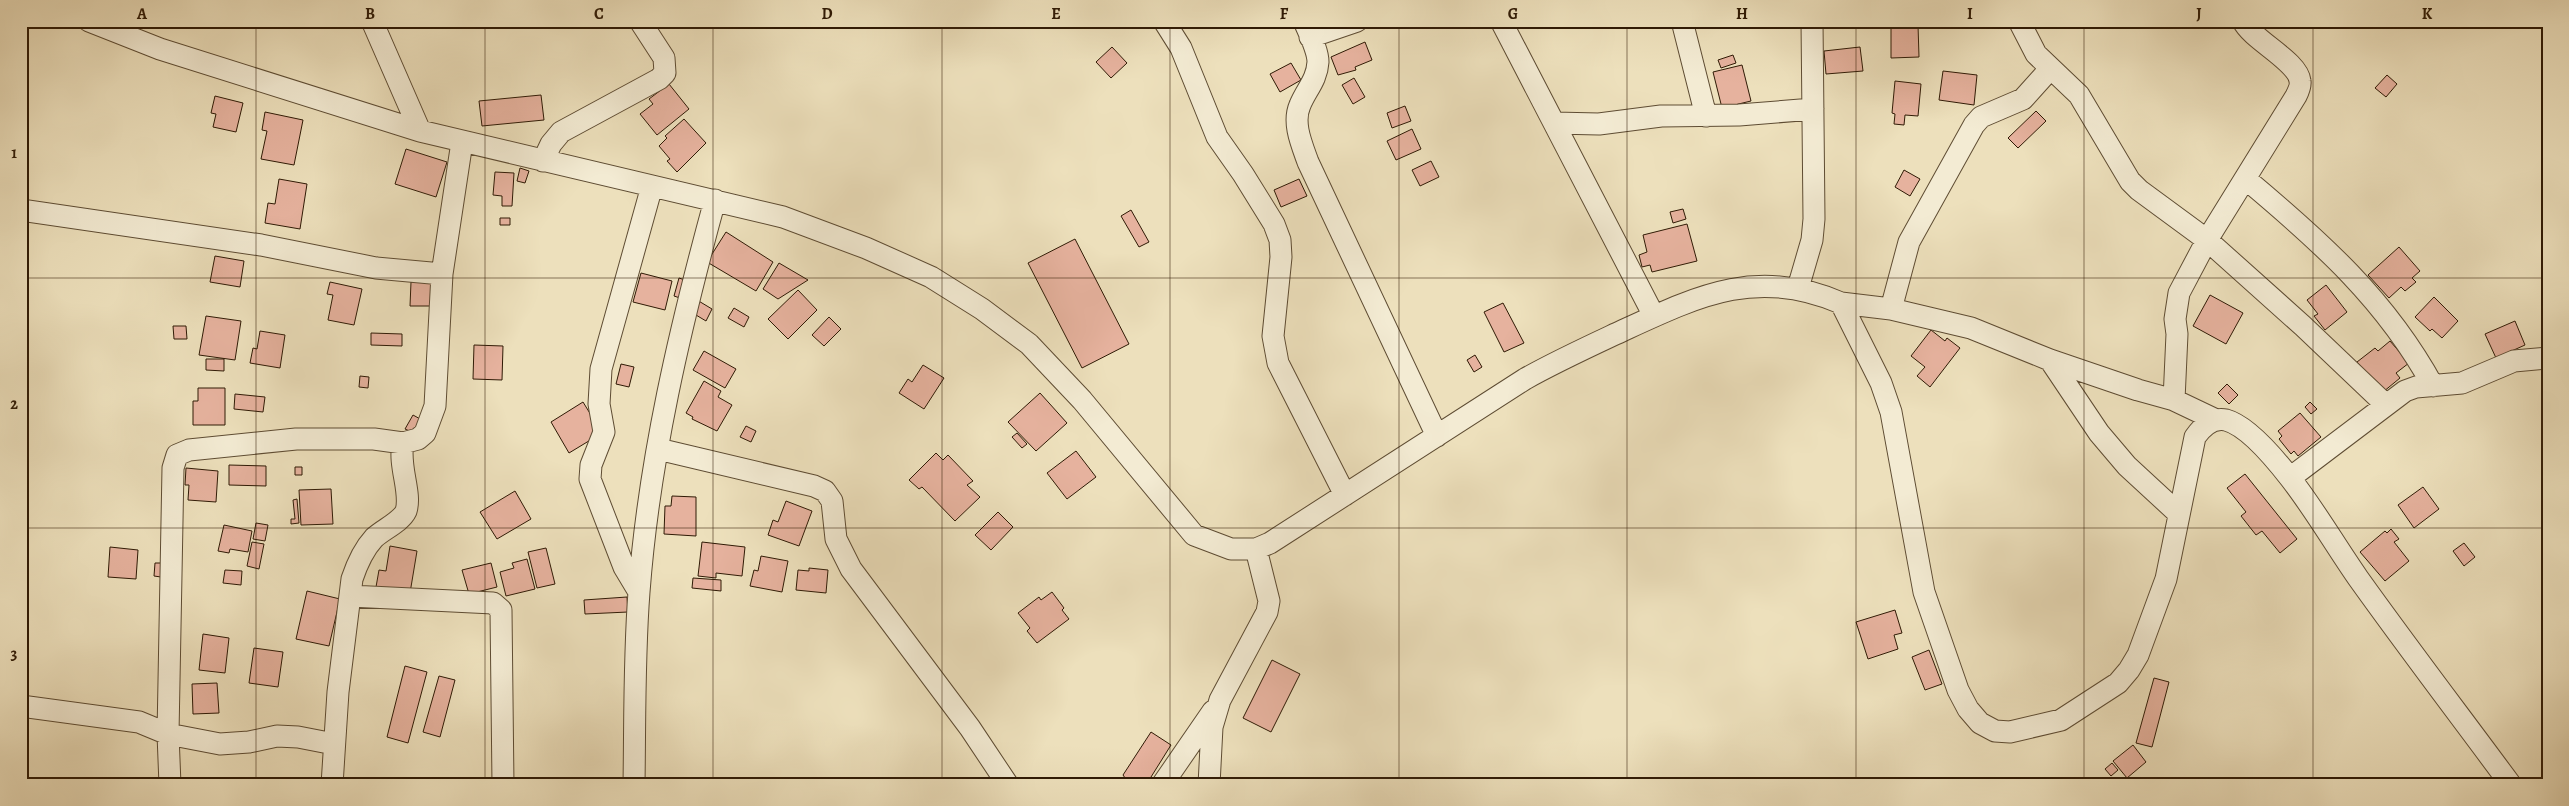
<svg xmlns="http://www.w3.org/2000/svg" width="2569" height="806" font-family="Alegreya,serif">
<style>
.building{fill:#e6b29e;stroke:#2f1a05}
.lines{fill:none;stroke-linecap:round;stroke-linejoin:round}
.minor-casing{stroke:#5e4c33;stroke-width:23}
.minor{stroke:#f3ebd3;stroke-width:21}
.grid{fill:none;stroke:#2f1a05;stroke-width:1;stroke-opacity:0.55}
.neatline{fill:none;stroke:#2f1a05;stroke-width:2}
.grid-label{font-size:16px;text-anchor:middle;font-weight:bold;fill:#2f1a05}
</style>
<rect width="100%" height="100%" fill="#ede0bc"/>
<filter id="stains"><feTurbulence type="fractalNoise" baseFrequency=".004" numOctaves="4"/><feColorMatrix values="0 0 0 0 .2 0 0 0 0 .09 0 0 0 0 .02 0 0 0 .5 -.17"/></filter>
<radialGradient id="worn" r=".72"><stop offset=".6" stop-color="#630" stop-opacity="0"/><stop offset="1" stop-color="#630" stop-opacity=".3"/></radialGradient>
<path class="building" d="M1891,25H1918L1919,57L1891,58Z
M1365,42L1372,60L1355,67L1356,70L1338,75L1331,57Z
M1112,47L1127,63L1111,78L1096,62Z
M1860,47L1863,71L1826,74L1824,51Z
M1733,55L1736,63L1721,68L1718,60Z
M1291,63L1301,80L1280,92L1270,74Z
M1742,65L1751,101L1722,108L1713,72Z
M1943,71L1977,75L1974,105L1939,100Z
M2387,75L2397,84L2386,97L2375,88Z
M1354,78L1365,97L1353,104L1342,85Z
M1895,81L1921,84L1918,116L1905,115L1904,125L1894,124L1895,114L1892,113Z
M669,84L689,109L657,135L640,114L653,104L649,99Z
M541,95L544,120L482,126L479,101Z
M215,96L243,103L236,132L213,127L216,114L211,113Z
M1405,106L1411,121L1392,128L1387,113Z
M2036,111L2046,121L2018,148L2008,138Z
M265,112L303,120L294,165L261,159L267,131L262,130Z
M684,119L706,143L677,172L667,161L670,159L659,146L667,138L665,136Z
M1412,129L1421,149L1396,160L1387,141Z
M406,149L447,162L436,197L395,184Z
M1431,161L1439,177L1420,186L1412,170Z
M520,168L529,171L525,183L517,181Z
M1904,170L1920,179L1910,196L1895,187Z
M495,172L514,173L512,206H502V196L493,195Z
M279,179L307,184L300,229L265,223L268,203L275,204Z
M1299,179L1307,196L1281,207L1274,190Z
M1683,209L1686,219L1673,223L1670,212Z
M1131,210L1149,242L1139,247L1121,216Z
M500,218H510V225H500Z
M1687,224L1697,261L1652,272L1650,265L1642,267L1639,255L1647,252L1643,235Z
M726,232L773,262L756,291L707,262Z
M1075,239L1129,344L1082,368L1028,263Z
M2399,247L2420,271L2412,278L2416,282L2405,291L2401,287L2389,298L2368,275Z
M215,256L244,261L240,287L210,282Z
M779,263L808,280L778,299L763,289Z
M641,273L672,281L665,310L633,302Z
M679,278L688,281L683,299L674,296Z
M330,282L362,289L354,325L328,320L333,295L327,294Z
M411,282H433V306H410Z
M2326,285L2347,312L2325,330L2314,316L2318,314L2307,300Z
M798,290L817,310L788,339L768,319Z
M2210,295L2243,313L2226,344L2193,326Z
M2434,297L2458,321L2442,338L2432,329L2430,331L2415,317Z
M697,300L712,309L706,321L691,312Z
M1503,303L1524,343L1504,352L1484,312Z
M734,308L749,317L744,327L728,318Z
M206,316L241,321L235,360L199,355Z
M829,317L841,329L824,346L812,335Z
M2515,321L2525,345L2496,358L2485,334Z
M173,326H186L187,339H174Z
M1931,330L1945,341L1947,338L1960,348L1930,387L1917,376L1925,367L1911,356Z
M260,331L285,335L280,368L250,363L253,348L257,349Z
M371,333L402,334V346L371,345Z
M2390,341L2409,363L2396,373L2400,378L2383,392L2357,362L2375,348L2378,351Z
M474,345L503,346L502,380L473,379Z
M704,351L736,369L725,388L693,370Z
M1475,355L1482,367L1474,372L1467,360Z
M206,359H224V371L206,370Z
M621,364L634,367L629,387L616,384Z
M923,365L944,378L924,409L899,393L908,379L912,382Z
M360,376L369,377L368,388L359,387Z
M704,381L721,391L718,397L732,405L717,431L692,419L693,417L686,413Z
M2227,384L2238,395L2229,404L2218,393Z
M198,388H225V425H193V401H198Z
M1040,393L1067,423L1036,451L1008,422Z
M235,394L265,397L263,412L234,409Z
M583,402L602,433L569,453L551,422Z
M2310,402L2317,409L2311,414L2305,407Z
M2300,413L2321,437L2298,456L2294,451L2291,454L2279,439L2282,436L2278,431Z
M413,415L422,420L414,433L405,429Z
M746,426L756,431L751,442L740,437Z
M1017,433L1027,444L1022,448L1012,437Z
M1076,451L1096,477L1067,499L1047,473Z
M936,453L943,460L948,455L973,481L967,485L980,497L955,521L922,487L919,489L909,480Z
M229,465L266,466V486L229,485Z
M295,467H302V475H295Z
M186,468L218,471L216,502L188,500L189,485H185Z
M2245,474L2297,539L2280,553L2262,531L2256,535L2241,516L2246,512L2227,488Z
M2423,487L2439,509L2414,528L2398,505Z
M331,489L333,524L301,525L299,490Z
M515,491L531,519L497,539L480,512Z
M672,496L696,497V536L664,534L665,506H671Z
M297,499L299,523L291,524V519H295L293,500Z
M786,501L812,511L799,546L768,535L773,520L778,522Z
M998,512L1013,527L991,550L975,535Z
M256,523L268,525L265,541L253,539Z
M224,525L252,531L248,552L230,549L229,553L218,551Z
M2391,529L2399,539L2394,542L2409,561L2385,581L2360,552L2385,531L2387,533Z
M252,542L264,544L259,569L247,566Z
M702,542L745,547L742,576L716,573V578L698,576Z
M2464,543L2475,557L2464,566L2453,551Z
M390,546L417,551L410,593L376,587L379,570L386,571Z
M110,547L138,550L136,579L108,577Z
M546,548L555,584L537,588L528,552Z
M761,556L788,561L782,592L750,586L754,570L758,571Z
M527,559L535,589L506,596L500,572L514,568L512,563Z
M155,563H162L161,577L154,576Z
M491,563L497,587L469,594L462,570Z
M809,568L828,570L826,593L796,590L798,570L809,571Z
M225,570L242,571L241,585L223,583Z
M693,578L721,580V591L692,588Z
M307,591L340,599L329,646L296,639Z
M1052,592L1064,608L1062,610L1069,619L1037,643L1027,631L1030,628L1018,613L1039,597L1041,600Z
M627,597L628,612L585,614L584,600Z
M1895,610L1902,633L1894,635L1898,649L1868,659L1856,622Z
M203,634L229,638L225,673L199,670Z
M254,648L283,652L278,687L249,683Z
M1929,650L1942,684L1925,690L1912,657Z
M1272,660L1300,674L1271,732L1243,718Z
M405,666L427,672L408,743L387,737Z
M439,676L455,680L440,737L423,732Z
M2154,678L2169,682L2152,747L2136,743Z
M217,683L219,713L193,714L192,684Z
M1151,732L1171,745L1146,785H1130L1123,775Z
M2133,745L2146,762L2127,778L2113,761Z
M2112,763L2118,770L2111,776L2105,769Z"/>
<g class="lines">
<defs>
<path id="minor" d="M89,21L160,49L420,131L783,217L866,248L931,277L982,309L1029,344L1082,400L1194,535L1231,549H1256L1270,543L1525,379C1557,361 1590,346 1624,330C1700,295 1758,267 1841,303L1881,383L1891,412L1924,592L1958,690L1968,709L1980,723L1995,731L2010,732L2061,720L2118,683L2129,670L2138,655L2166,579L2195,437C2202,427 2213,417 2226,420C2248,426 2276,460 2290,478C2315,510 2335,545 2358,578C2408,648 2460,716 2511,785
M372,21L420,131
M1164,21L1181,48L1217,137L1243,174L1274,224L1280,240L1281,257L1273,336L1278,363L1345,495
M1304,21C1309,33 1318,50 1318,62C1317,80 1306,90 1300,105C1292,123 1302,145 1308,162L1437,436
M1501,21L1654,316
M1682,21L1706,116
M2019,21L2036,54L2079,95L2130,181L2139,190L2207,240L2179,293L2175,319L2177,334L2174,400L2216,420
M2243,21C2252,40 2298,61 2300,81C2301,86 2298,92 2296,96L2207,240L2303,326L2385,404
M1310,37L1357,21
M1554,123L1599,124L1661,116L1739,115L1813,109
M543,161L551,144L561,132L659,79L665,73L664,58L640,21
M2247,180C2321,242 2386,300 2433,386
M21,210L261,245L376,268L442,274
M1798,288L1812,240L1814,219L1812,21
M1841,303L1891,309L1971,328L2050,360L2138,390L2174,400
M1891,309L1909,242L1974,125L1981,117L2023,99L2050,69
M2050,360L2099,433L2127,466L2179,514
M658,449L814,486L825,491L832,501L836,539L851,569L970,728L1008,785
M2290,478L2405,391L2416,387L2462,383L2514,361L2548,358
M639,592L624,567L590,479L591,465L604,432L599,404L601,369L652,186
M350,596L493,603L501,610L503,785
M21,706L139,722L168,734L220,744L249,742L277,736L298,737L334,744
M170,785L168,734L173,468L177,455L189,450L296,439H374L403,443L418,439L425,433L435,406L442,274L462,142
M332,785L338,692L352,579C357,564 363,550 374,538C382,530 401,522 406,511C412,493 398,466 403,443
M634,785C635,721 634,656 639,592C649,459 680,328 715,200
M1162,785L1213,711
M1209,785L1212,727L1220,700L1267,612L1269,601L1256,549"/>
</defs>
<use href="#minor" class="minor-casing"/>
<use href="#minor" class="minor"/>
</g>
<path class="grid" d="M256,21V785M485,21V785M713,21V785M942,21V785M1170,21V785M1399,21V785M1627,21V785M1856,21V785M2084,21V785M2313,21V785M21,278H2548M21,528H2548"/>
<rect width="2569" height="806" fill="none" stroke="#ede0bc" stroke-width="55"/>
<rect x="28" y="28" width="2514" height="750" class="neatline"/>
<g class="grid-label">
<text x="142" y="19">A</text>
<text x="370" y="19">B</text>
<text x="599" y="19">C</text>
<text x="827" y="19">D</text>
<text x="1056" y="19">E</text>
<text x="1284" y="19">F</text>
<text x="1513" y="19">G</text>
<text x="1742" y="19">H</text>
<text x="1970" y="19">I</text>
<text x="2199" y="19">J</text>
<text x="2427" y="19">K</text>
<text x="14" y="158">1</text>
<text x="14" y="409">2</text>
<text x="14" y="659">3</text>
</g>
<rect width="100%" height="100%" filter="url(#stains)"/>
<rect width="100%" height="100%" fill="url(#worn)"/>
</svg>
